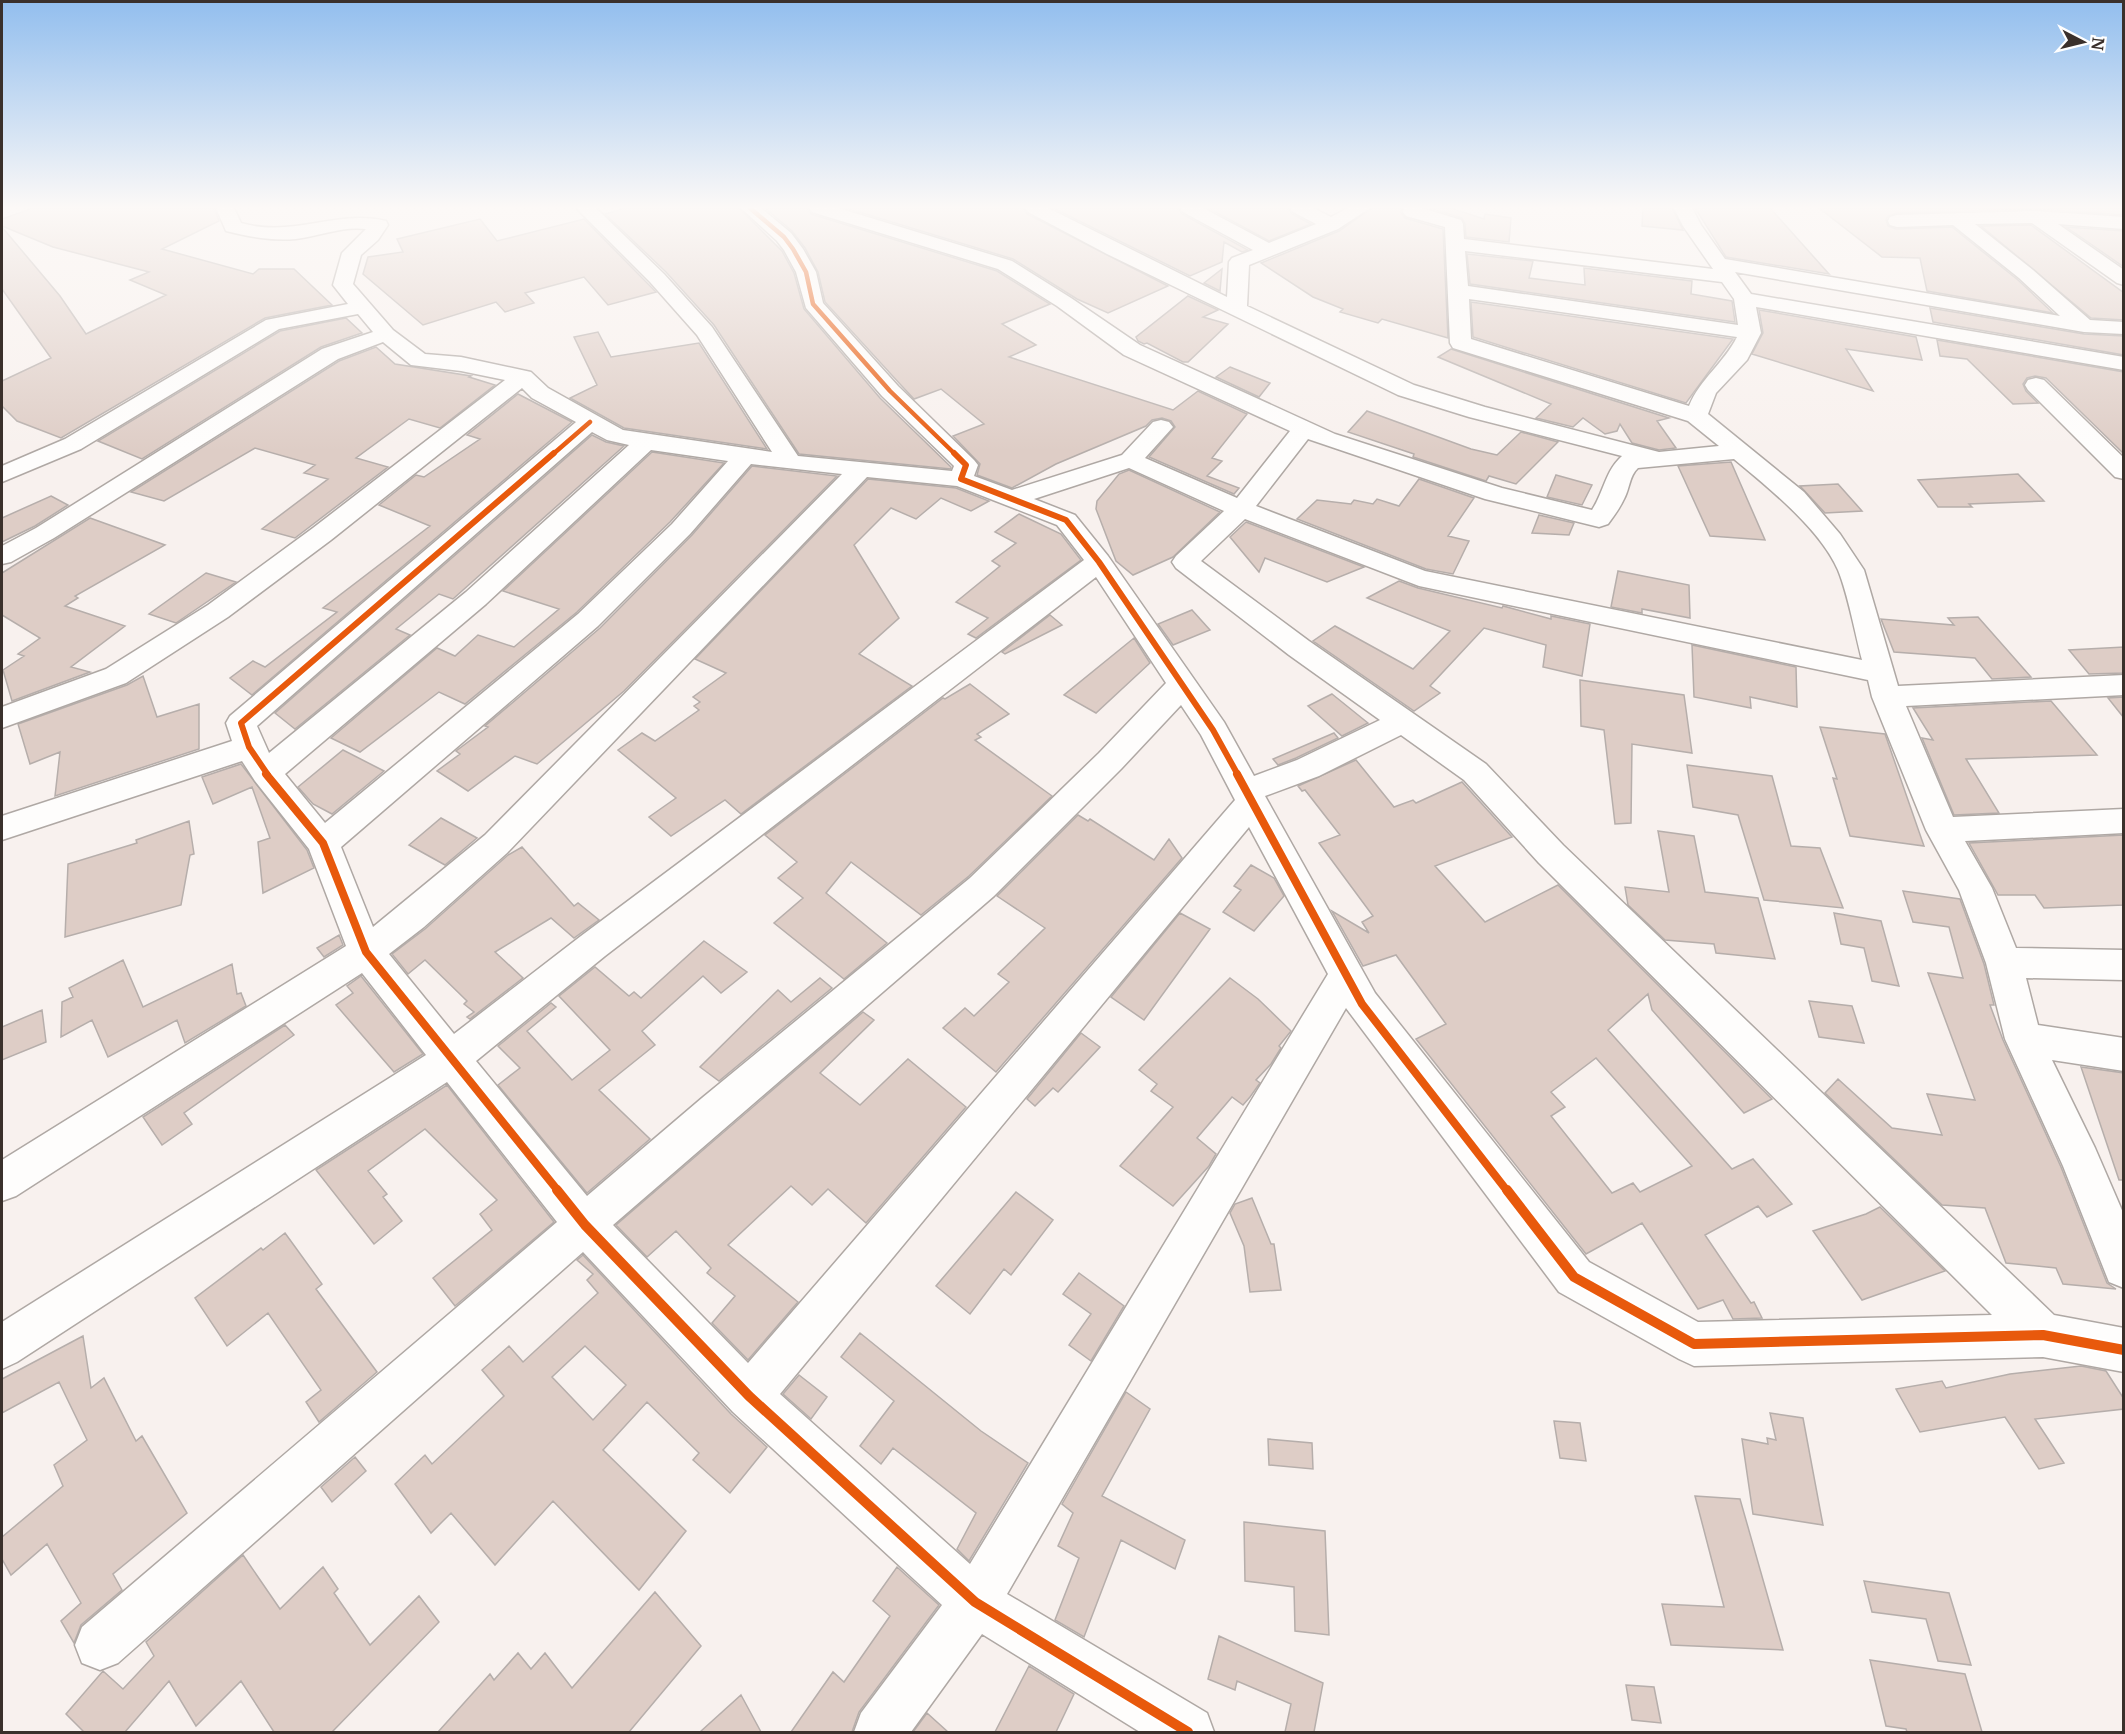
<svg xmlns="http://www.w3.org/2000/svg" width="2125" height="1734" font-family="Merriweather,serif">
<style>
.building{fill:#decdc6;stroke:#b6aeab;stroke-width:1.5;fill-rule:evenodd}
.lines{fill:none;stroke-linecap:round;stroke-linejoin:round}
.minor-casing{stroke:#afa8a4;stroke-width:3}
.minor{fill:#fefdfc;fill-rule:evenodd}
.cycleway-far3-casing{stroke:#fff;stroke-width:7}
.cycleway-far2-casing{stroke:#fff;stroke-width:9}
.cycleway-far1-casing{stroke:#fff;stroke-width:12}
.cycleway-casing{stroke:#fff;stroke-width:14}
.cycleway-far3{stroke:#e8590c;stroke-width:4.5}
.cycleway-far2{stroke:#e8590c;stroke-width:6}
.cycleway-far1{stroke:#e8590c;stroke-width:8}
.cycleway{stroke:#e8590c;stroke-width:10}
</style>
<rect width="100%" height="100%" fill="#f8f1ee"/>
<path class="building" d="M33,208H214L219,221L162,249L253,274L259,269H294L332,305L265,318L61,438L17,421L2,406V381L51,358L2,289V227L60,296L86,334L166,295L130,280L149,272L53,247L2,226V219Z
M626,208H739L782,251L794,273L804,309L880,398L951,467V469L799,454L714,325L666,272L605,214Z
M765,208H807L811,214L997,271L1050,304L1002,324L1036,345L1009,357L1173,410L1198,391L1247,414L1212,458L1222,461L1207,476L1239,488L1234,494L1149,457L1175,427L1171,421L1162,418L1152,420L1146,426L1056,464L1012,488L977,475L980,464L953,436L984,424L941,389L914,399L900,384L825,302L818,272L805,248L792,231Z
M846,208H1023L1027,214L1168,286L1108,313L1077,299L1013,259Z
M1053,208H1178L1182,214L1248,250L1242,252L1224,242L1222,262L1190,276Z
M1208,208H1288L1292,214L1311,224L1269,241Z
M1372,208H1402L1401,213L1405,218L1443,229L1448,338L1382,319L1378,323L1340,312L1343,309L1313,297L1261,263L1339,231Z
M1430,208H1451L1484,219L1485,214L1511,218L1509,242L1466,237L1465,224L1462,218Z
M1643,208H1672L1683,230L1642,226Z
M1695,208H1770L1829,274L1726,257Z
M1819,208H2124V215L2036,209L1897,213L1888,216L1886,220L1888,226L1896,229L1952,227L2018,280L2053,313L1927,291L1920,258L1882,257Z
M480,219L497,241L584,219L656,292L608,305L584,277L525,293L534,303L505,312L496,302L423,325L363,274L368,257L403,252L397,239Z
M2031,225L2124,293V320L2091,318L1981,226Z
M2066,227L2124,231V267Z
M1467,254L1533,261L1529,278L1585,285L1584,268L1692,281L1691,294L1732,301L1735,322L1470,284Z
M1222,269L1220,291L1204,283Z
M1188,296L1218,310L1203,317L1228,324L1188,362H1183L1147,343L1144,344L1138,341L1136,337Z
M1471,302L1733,339L1686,403L1473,337Z
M1930,308L2084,334L2124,336V355L1933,322Z
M1759,310L1916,337L1922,360L1846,349L1873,391L1752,354L1763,333Z
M346,318L362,333L321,347L142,459L98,441L280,331Z
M598,332L611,357L699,343L767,449L624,428L570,398L597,385L574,337Z
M1937,340L2124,372V454L2046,378L2035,376L2027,378L2023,384L2026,391L2038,403L2013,404L1967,359L1940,356Z
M376,347L395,364L471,376L469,377L495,385L440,428L409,419L356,458L388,467L295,538L262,529L328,479L304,473L315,465L255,448L164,501L131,492L339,361Z
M1451,349L1669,418L1657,421L1676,448L1659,450L1632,443L1620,424L1617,431L1605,434L1583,418L1573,427L1536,418L1551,404L1438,357Z
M1230,367L1270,383L1259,397L1216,377Z
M518,394L572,422L252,695L230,678L253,661L265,667L337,612L323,608L430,526L379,505L416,475L424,477L480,439L467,435Z
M1367,411L1471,449L1497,455L1521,432L1558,442L1516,484L1489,476L1486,481L1413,457L1414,454L1348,432Z
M592,435L606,442L624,446L453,599L439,594L396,629L410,635L295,729L275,713Z
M652,452L724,463L670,522L577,612L465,704L439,692L360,752L331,738L437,648L455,656L478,635L514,647L559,609L503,591Z
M1731,462L1765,540L1710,536L1678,466Z
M752,466L837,476L624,691L537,764L515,756L468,791L437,771L460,754L456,751L488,727L485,726L600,628L692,535Z
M1129,470L1220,512L1173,557L1133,575L1116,561L1096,509L1097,501L1119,474Z
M2018,474L2044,501L1969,504L1972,507H1938L1918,480Z
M1556,475L1592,485L1582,505L1547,497Z
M868,479L956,488L989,501L971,511L941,498L916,519L891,508L854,545L899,618L859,654L912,686L741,814L725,800L671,836L649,817L676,798L618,750L642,733L655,741L699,710L694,706L700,702L693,697L726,673L695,659Z
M1419,479L1474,498L1448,536L1469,541L1453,574L1426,569L1297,519L1317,500L1351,504L1354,500L1373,504L1377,499L1399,506Z
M1838,484L1862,511L1825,513L1800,486Z
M51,496L68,505L35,526L2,542V518Z
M1019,514L1061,534L1081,560L976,638L968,634L988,618L956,602L1000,566L992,561L1016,543L995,532Z
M1539,515L1574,523L1569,535L1532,533Z
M90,518L165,545L75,596L78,598L65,606L125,626L71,667L90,672L12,701L3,670L24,656L18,654L40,638L2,615V573Z
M1246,522L1364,567L1327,582L1265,558L1259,572L1230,537Z
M1618,571L1689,585L1690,618L1642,609V613L1611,607Z
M206,573L236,582L176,623L149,614Z
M1399,581L1418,588L1502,608L1503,606L1551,619V616L1590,624L1582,676L1543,667L1546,645L1484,628L1430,686L1440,693L1414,711L1313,641L1335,626L1413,669L1450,631L1367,598Z
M1192,610L1210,630L1173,645L1158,624Z
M1050,615L1062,625L1005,654L1002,652Z
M1978,617L2031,677L1992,679L1975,658L1894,652L1881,619L1954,625L1948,618Z
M1134,638L1150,663L1096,713L1064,695Z
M1692,645L1796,667L1797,707L1750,697L1751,708L1694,697Z
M2124,647V673L2089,674L2069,650Z
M143,676L157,717L199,704V749L55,796L60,752L30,764L18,724L127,685Z
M1580,680L1684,695L1692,753L1632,744L1631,823L1615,824L1604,730L1581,726Z
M970,684L1009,714L977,734L981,737L975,740L1052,796L969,876L921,915L851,862L826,893L887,943L844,979L774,923L803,898L778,878L797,862L765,835L943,698L945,699Z
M1332,694L1368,723L1342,736L1308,706Z
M2124,697V718L2108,698Z
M2051,701L2097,755L1966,759L1999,813L1954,815L1922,738L1933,740L1913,708Z
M1820,727L1885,734L1924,846L1850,836L1833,778L1837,779Z
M1334,733L1338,738L1296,758L1278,765L1273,759Z
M343,750L384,771L332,814L313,804L298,787Z
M1356,760L1394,807L1413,800L1416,803L1462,782L1512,837L1435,866L1485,922L1558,885L1772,1099L1744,1113L1652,1010L1648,994L1608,1030L1732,1169L1753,1159L1792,1204L1767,1217L1758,1206L1705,1235L1751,1303L1754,1302L1762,1318L1733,1319L1723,1300L1698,1309L1642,1223L1586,1254L1416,1039L1446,1024L1396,955L1363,966L1332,911L1369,933L1362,922L1373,916L1319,843L1340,835L1305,790L1302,791L1298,786ZM1596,1058L1692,1166L1640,1192L1633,1183L1612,1193L1551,1116L1565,1107L1551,1092Z
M241,764L307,850L314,868L263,893L258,842L270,838L252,787L213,804L202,777Z
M1687,765L1772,776L1791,846L1820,848L1843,908L1764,900L1738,815L1693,807Z
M1078,815L1088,821L1090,819L1154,860L1169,839L1182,858L996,1072L943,1028L965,1008L974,1016L1009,982L998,974L1045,928L997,896Z
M441,818L477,838L445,865L409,845Z
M189,821L194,854L190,855L181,905L65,937L68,864L137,843L136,840Z
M1658,831L1694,836L1705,892L1758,898L1775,959L1716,953L1714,944L1665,940L1628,905L1625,887L1669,892Z
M2124,835V905L2044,908L2035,895H1998L1969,843Z
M522,847L574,906L578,903L599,920L574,938L551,918L495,952L523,978L470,1019L467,1017L474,1012L464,1004L467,1001L425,960L408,974L392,954L425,929L508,855Z
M1251,865L1274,878L1284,896L1254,931L1223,912L1241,890L1234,886Z
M1903,891L1960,899L1984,964L1994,1005H1990L2003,1040L2061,1167L2107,1283L2116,1289L2063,1284L2056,1268L2006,1263L1985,1208L1942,1205L1825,1093L1838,1079L1892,1128L1942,1135L1927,1094L1975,1100L1928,973L1963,978L1949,927L1913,922Z
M1180,913L1210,929L1144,1020L1111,997Z
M1834,913L1881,921L1899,986L1872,981L1864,948L1841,944Z
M339,935L343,945L324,957L317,948Z
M704,941L747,972L721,993L703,976L642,1031L655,1045L599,1090L650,1139L587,1193L498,1085L520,1068L498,1046L551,1003L556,1007L527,1031L572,1080L610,1050L559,996L595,967L629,996L634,992L641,998Z
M123,960L143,1007L232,964L237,994L241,993L246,1006L185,1043L177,1020L108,1057L92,1020L61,1037L62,1002L73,997L69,988Z
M361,976L423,1054L394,1072L336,1005L353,993L347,986Z
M820,978L832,988L719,1081L700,1067L778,990L791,1002Z
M1230,978L1258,999L1291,1031L1279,1046L1281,1048L1271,1064L1256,1080L1260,1083L1250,1097L1243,1105L1232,1097L1197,1138L1216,1154L1209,1166L1173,1206L1120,1166L1173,1107L1151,1091L1157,1084L1139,1070Z
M1809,1001L1852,1006L1864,1043L1819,1037Z
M42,1010L46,1042L2,1060V1027Z
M863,1012L874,1020L820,1073L860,1105L908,1059L966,1107L866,1223L828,1189L812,1205L791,1186L728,1245L798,1302L748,1360L712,1323L735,1296L707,1273L711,1268L676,1231L647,1257L616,1225Z
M285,1025L294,1035L184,1113L192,1124L162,1145L143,1117Z
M1081,1033L1100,1047L1058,1092L1053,1088L1035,1106L1027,1099Z
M2081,1067L2124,1073V1180H2119Z
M447,1085L554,1222L455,1306L433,1278L492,1230L480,1214L497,1200L425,1129L368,1171L387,1194L383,1197L402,1221L374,1244L316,1170Z
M1016,1192L1053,1220L1011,1275L1004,1269L970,1314L936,1286Z
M1252,1198L1271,1244H1274L1281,1290L1250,1292L1244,1246L1230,1213L1235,1204Z
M1880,1207L1945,1271L1862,1300L1813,1231L1866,1214Z
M285,1233L322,1284L316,1289L377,1372L319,1422L306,1402L321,1390L268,1313L227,1346L195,1298L261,1248L263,1250Z
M583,1255L731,1414L767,1447L730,1493L693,1460L699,1453L647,1402L603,1450L686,1531L639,1590L553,1501L495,1565L451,1513L431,1533L395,1484L425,1455L432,1464L504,1396L482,1370L509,1346L523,1362L598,1293L587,1280L593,1274L577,1260ZM585,1346L626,1385L593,1420L552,1377Z
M1079,1273L1124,1306L1091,1361L1069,1345L1091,1314L1063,1294Z
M860,1333L981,1431L1028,1463L969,1561L957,1549L976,1513L893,1448L881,1464L860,1446L894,1401L841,1357Z
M83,1336L91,1388L104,1378L136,1441L142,1436L187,1513L113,1574L122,1590L81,1625L74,1643L61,1621L81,1603L47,1544L11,1575L2,1559V1537L63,1486L54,1465L87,1440L59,1382L2,1413V1379Z
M2081,1366L2106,1371L2124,1399V1409L2035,1419L2064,1463L2039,1469L2005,1417L1920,1432L1896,1389L1942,1381L1946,1388L2010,1374Z
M799,1375L827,1397L811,1419L783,1394Z
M1126,1392L1150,1409L1102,1496L1185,1540L1175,1569L1121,1540L1084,1637L1055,1620L1079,1558L1058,1546L1073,1513L1062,1504Z
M1770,1413L1803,1418L1823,1525L1753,1514L1742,1439L1768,1444L1767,1438L1776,1440Z
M1554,1421L1580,1423L1586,1461L1560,1458Z
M1268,1439L1312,1443L1313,1469L1269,1465Z
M355,1457L366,1471L332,1502L321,1487Z
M1695,1496L1740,1499L1783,1650L1671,1645L1662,1604L1724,1607Z
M1244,1522L1325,1531L1329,1635L1295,1631L1294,1587L1245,1581Z
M243,1555L280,1609L323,1567L338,1589L334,1593L370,1645L419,1596L439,1622L332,1732H274L241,1681L196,1726L169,1681L125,1732H84L66,1714L103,1671L123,1689L154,1656L146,1642Z
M897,1567L939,1605L859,1712L852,1732H791L833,1672L844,1682L890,1616L873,1601Z
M1864,1581L1949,1593L1971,1665L1938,1661L1926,1619L1872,1612Z
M655,1592L701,1646L629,1732H438L490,1674L494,1680L518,1653L531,1669L545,1653L572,1688Z
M1219,1636L1323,1683L1314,1732H1285L1291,1704L1237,1681L1235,1690L1208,1679Z
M1870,1660L1965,1674L1982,1732H1907L1906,1729L1886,1726Z
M1029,1666L1074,1694L1056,1732H995Z
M1626,1685L1654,1687L1661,1723L1632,1720Z
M741,1695L761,1732H700Z
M927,1713L948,1732H913Z"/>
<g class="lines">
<defs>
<path id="minor" d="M216,208H234L241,223C294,238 336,209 386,221L388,225L378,240L361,255L353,284L393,330L425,354L461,357L531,372L548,388L623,430L772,452L697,335L650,282L576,208H596L664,274L712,327L798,456L952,471L954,466L882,396L806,308L796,272L784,250L777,241L741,208H761L791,233L803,249L816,272L823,303L898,386L974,460L978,465L974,476L1012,490L1122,455L1153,422L1161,420L1169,422L1173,427L1145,458L1237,498L1290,431L1124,355L1057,306L998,269L812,212L809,208H838L1012,261L1071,298L1140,345L1335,434L1502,488L1592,510C1604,492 1605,471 1622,456L1469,417L1398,395L1107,254L1028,212L1025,208H1048L1227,297L1229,262L1232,258L1253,250L1183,212L1180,208H1203L1269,243L1316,224L1293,212L1290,208H1313L1331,217L1348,208H1370L1338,229L1249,265L1247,306L1414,385L1485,407L1659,452L1719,446L1688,421L1453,348L1450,343L1445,227L1406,216L1403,212L1404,208H1422L1461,220L1463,224L1464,239L1713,269L1683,226L1674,208H1692L1701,225L1725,259L2060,316L2019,278L1953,225L1897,227L1890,225L1888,221L1890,217L1897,215L2036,211L2124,217V229L2058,224L2124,270V285L2117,283L2032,223L1975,224L2033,270L2090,320L2124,322V334L2084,332L1735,272L1751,294L2124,357V370L1756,307L1761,333L1747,360L1716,393L1708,414L1804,492L1840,534L1864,570L1898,686L2124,675V695L1906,706L1953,817L2124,809V833L1965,841L1992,888L2016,948L2124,950V980L2026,978L2038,1025L2124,1038V1071L2052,1060L2095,1148L2124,1215V1288L2109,1282L2063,1166L2005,1039L1986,963L1959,890L1926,830L1872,697L1868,680L1419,586L1245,519L1201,561L1309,641L1486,764L1563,845L2054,1315L2124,1328V1372L2043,1357L1694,1366L1679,1359L1559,1292L1346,1008L1007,1594L1207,1713L1214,1732H1140L982,1634L911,1732H854L861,1713L942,1605L733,1412L583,1252L118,1663L100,1670L82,1663L75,1645L82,1627L557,1222L447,1082L17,1362L2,1369V1322L426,1055L362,973L16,1196L2,1201V1160L346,946L309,849L255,781L242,761L2,840V816L232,741L226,723L230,716L576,422L532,398L522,388L331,540L228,617L126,683L2,728V707L106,669L208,605L313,528L505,380L461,371L411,365L383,342L338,359L54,538L11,562L2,564V546L36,528L322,349L373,332L358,314L279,329L81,449L2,482V466L65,439L266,320L348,304L333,285L342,253L366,229C342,226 320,236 296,239C271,241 250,237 226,231ZM1465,251L1722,282L1734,299L1738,325L1468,286ZM1469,299L1737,337C1724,363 1700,379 1689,406L1471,339ZM592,432L607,440L629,445L466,592L269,753L257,726ZM1308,439L1485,499L1599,527L1608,524C1614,516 1620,508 1624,499C1630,488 1629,476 1638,468L1734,459C1769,488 1820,529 1838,570C1848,594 1855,633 1862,660L1425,571L1256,506ZM651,450L728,461L672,524L578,614L325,823L285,774L486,604ZM751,464L842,474L485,835L373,927L341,847L598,626L690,534ZM1129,468L1224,511L1176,556L1172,562L1176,568L1289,655L1380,720L1297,760L1254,776L1224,722L1108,556L1075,515L1034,499ZM867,477L957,486L1057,525L1084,560L581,936L454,1034L389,954L424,927L507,853ZM1096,577L1166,683L1099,753L970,878L702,1098L587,1196L476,1061L605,956ZM1181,705L1201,735L1235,800L748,1363L613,1225L994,896L1121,769ZM1401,735L1464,780L1539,863L1992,1315L1698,1322L1589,1262L1375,993L1265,796L1319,776ZM1249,827L1328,974L970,1564L780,1394Z
M2036,378L2044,380L2124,458V479L2115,477L2028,390L2025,385L2028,380Z"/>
</defs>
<use href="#minor" class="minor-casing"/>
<use href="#minor" class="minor"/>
<defs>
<path id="cycleway-far3" d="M750,208L784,237L793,249L806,272L813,304L890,391L956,455
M552,455L590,422"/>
<path id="cycleway-far2" d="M954,453L966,465L961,479L1066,520L1099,562L1213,730L1238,775
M268,775L249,747L241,723L554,453"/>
<path id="cycleway-far1" d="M266,774L323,843L366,952L559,1192
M1237,774L1362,1004L1508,1192"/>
<path id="cycleway" d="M557,1190L585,1225L749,1396L975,1602L1188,1732
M1507,1190L1574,1277L1694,1344L2043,1335L2124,1350"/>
</defs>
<use href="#cycleway-far3" class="cycleway-far3-casing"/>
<use href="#cycleway-far2" class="cycleway-far2-casing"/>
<use href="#cycleway-far1" class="cycleway-far1-casing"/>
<use href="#cycleway" class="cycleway-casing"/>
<use href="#cycleway-far3" class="cycleway-far3"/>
<use href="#cycleway-far2" class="cycleway-far2"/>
<use href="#cycleway-far1" class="cycleway-far1"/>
<use href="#cycleway" class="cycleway"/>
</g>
<linearGradient id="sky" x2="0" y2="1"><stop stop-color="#92beee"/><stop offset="0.46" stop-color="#fcf9f7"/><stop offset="1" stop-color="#fcf9f7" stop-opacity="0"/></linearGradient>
<rect width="2125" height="451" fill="url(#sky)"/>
<rect width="2125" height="1734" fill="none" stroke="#3a302b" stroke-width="6"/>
<g transform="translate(2083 42) rotate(97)" stroke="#ffffff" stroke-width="4.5" paint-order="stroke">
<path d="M0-4.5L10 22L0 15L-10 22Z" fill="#3a302b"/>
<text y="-9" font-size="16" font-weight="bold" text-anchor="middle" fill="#3a302b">N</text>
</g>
</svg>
